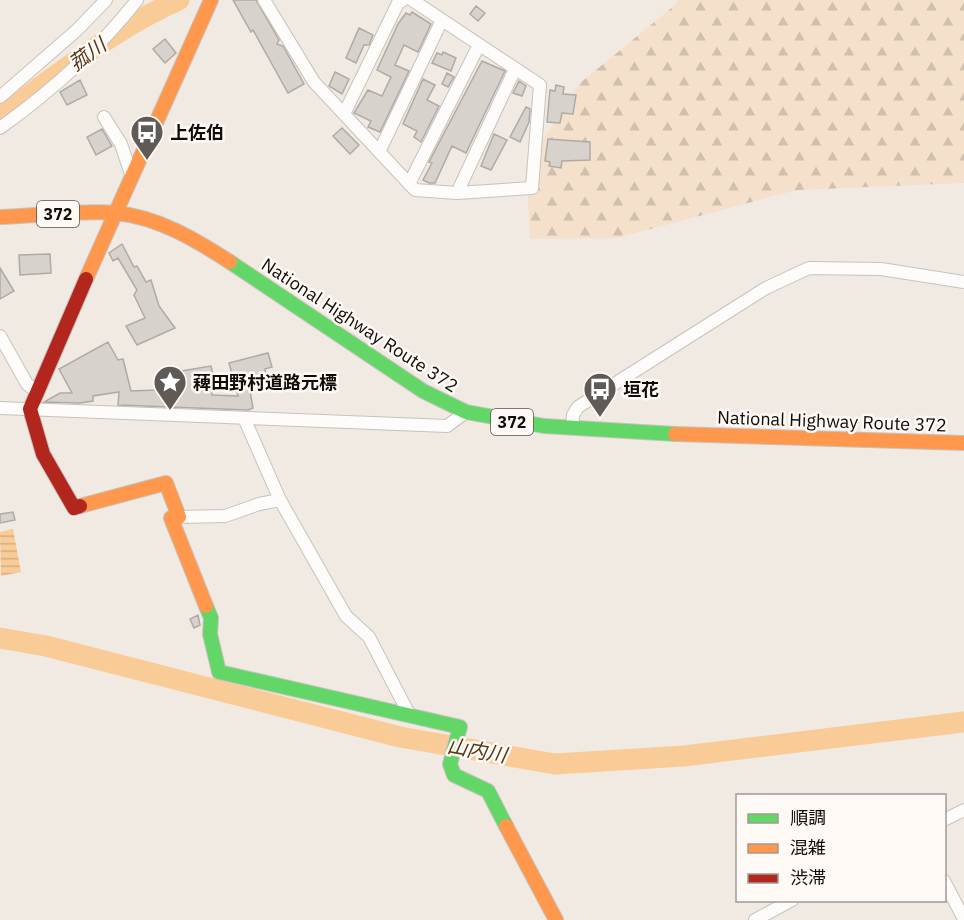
<svg xmlns="http://www.w3.org/2000/svg" width="964" height="920" font-family="'IBM Plex Sans','Noto Sans JP',sans-serif">
<style>
.forest{fill:url(#forest-firs)}
.water{fill:url(#water-rules)}
.lines{fill:none;stroke-linecap:round;stroke-linejoin:round}
.river{stroke:#f9cc97;stroke-width:21}
.building{fill:#d7d2cc;stroke:#afaaa4;stroke-width:1.5}
.street-casing{stroke:#c8c2bc;stroke-width:14}
.fast-casing{stroke:#c8c2bc;stroke-width:16}
.slow-casing{stroke:#c8c2bc;stroke-width:16}
.jam-casing{stroke:#c8c2bc;stroke-width:16}
.street{stroke:#fdfcfb;stroke-width:12}
.fast{stroke:#63d668;stroke-width:14}
.slow{stroke:#ff974d;stroke-width:14}
.jam{stroke:#b3261e;stroke-width:14}
.labels{text-anchor:middle;dominant-baseline:central;stroke-width:5;stroke-linejoin:round;paint-order:stroke}
.shield{fill:#fef9f4;stroke:#57534f;stroke-width:1.5}
.shield-label{font-size:16px;font-weight:bold;fill:#100c08}
.poi-label{font-size:18px;font-weight:bold;fill:#100c08;stroke:#fef9f4;text-anchor:start}
.street-label{font-size:18px;fill:#100c08;stroke:#fef9f4}
.water-label{font-size:20px;font-style:italic;fill:#513719;stroke:#fef9f4}
</style>
<defs>
<pattern id="forest-firs" width="22" height="20" patternUnits="userSpaceOnUse" patternTransform="scale(1.5)"><rect width="22" height="20" fill="#f5e1cb"/><path d="M5 1l3.5 6h-7zM16 11l3.5 6h-7z" fill="#d1c0ad"/></pattern>
<pattern id="water-rules" width="6" height="5" patternUnits="userSpaceOnUse" patternTransform="scale(1.5)"><rect width="6" height="5" fill="#f9cc97"/><path d="M0 2.5h6" fill="none" stroke="#d4ae81"/></pattern>
</defs>
<rect width="100%" height="100%" fill="#f1eae3"/>
<path class="forest" d="M678,0H964V183L797,190L617,238L530,239L526,165L579,84L675,5Z"/>
<path class="water" d="M13,529L21,572L1,576L0,532Z"/>
<g class="lines">
<path class="river" d="M0,116C16,108 27,96 41,86C85,54 129,22 179,0
M0,638L46,646L400,737L555,764L684,756L964,722"/>
</g>
<path class="building" d="M233,0H256L279,40L277,44L283,46L304,84L288,93L253,30L251,32Z
M476,6L485,13L478,21L470,14Z
M412,12L431,24L418,52L404,45L395,65L409,71L380,132L368,127L371,121L354,113L368,90L382,96L391,77L377,70L398,24L406,13L410,15Z
M359,28L373,35L369,45H364L356,63L346,58Z
M165,39L176,53L165,63L153,49Z
M443,52L456,58L451,71L432,63L437,53L442,55Z
M482,61L505,71L466,153L452,146L435,183H429L423,180L432,163L429,162Z
M335,72L349,79L342,94L329,86Z
M447,73L454,77L448,87L442,84Z
M423,79L435,85L427,100L439,106L421,142L414,137L417,131L403,124Z
M80,80L87,95L67,105L60,92Z
M519,81L526,86L522,96L513,93Z
M556,85L564,87L563,94L576,95L573,114L562,113L560,123L547,122L550,90L555,91Z
M526,107L530,109L529,122L520,142L510,137Z
M342,128L359,145L350,154L333,136Z
M102,129L112,146L96,155L87,137Z
M494,134L507,140L491,170L481,166Z
M548,139L590,142V160L562,161L561,168L549,166L550,162L545,161Z
M122,244L134,267L137,266L146,282L151,280L159,306L175,328L137,345L126,326L145,318L134,295L137,290L118,258L113,261L109,253Z
M50,254L51,273L20,275L19,255Z
M0,268L14,291L0,299Z
M108,342L118,360L123,359L131,391L156,390L157,375L211,366L214,379L212,395L238,396L229,363L268,353L272,367L265,369L266,374L248,379L253,408L248,410L118,405L119,392L93,396V401L80,403L44,402L60,393H72L59,369Z
M13,512L15,520L0,523V514Z
M198,615L200,625L194,628L190,619Z"/>
<g class="lines">
<defs>
<path id="street" d="M264,0L314,82L415,190L457,193L532,188L540,85L412,0
M0,97L77,30L106,0
M344,114L398,3L403,0
M104,117L121,144L132,177
M0,128C50,92 99,49 137,0
M378,150L382,146L442,20
M409,184L479,45
M457,193L515,69
M0,336L27,384L36,391
M0,408L447,426L466,412
M244,418L280,500L346,616L369,637L410,716
M572,428L573,415L578,407L766,288L809,268L881,269L964,282
M179,517L225,516L259,504L280,500
M944,820L964,810
M944,881L964,919
M755,920L792,900"/>
<path id="fast" d="M230,262L423,391L466,412L544,426L675,434
M206,606L211,618L210,634L219,672L460,727L450,764L454,775L488,791L506,826"/>
<path id="slow" d="M0,217C36,216 81,210 116,213C158,217 196,240 230,262
M86,279L211,0
M675,434L964,443
M80,506L166,483L179,517L171,518L206,606
M506,826L556,920"/>
<path id="jam" d="M80,506L74,508L43,454L30,409L86,279"/>
</defs>
<use href="#street" class="street-casing"/>
<use href="#fast" class="fast-casing"/>
<use href="#slow" class="slow-casing"/>
<use href="#jam" class="jam-casing"/>
<use href="#street" class="street"/>
<use href="#fast" class="fast"/>
<use href="#slow" class="slow"/>
<use href="#jam" class="jam"/>
</g>
<defs>
<symbol id="bus-pin" viewBox="-11 -11 22 30"><path d="M0 17L-7.5 6A9.5 9.5 0 1 1 7.5 6Z" fill="#5f5a55" stroke="#fef9f4"/><path d="M-5-6H5V4H4V6H2V4H-2V6H-4V4H-5ZM-3.5-4V0h7V-4ZM-3.5 1.2v1.5H-2V1.2ZM2 1.2v1.5H3.5V1.2Z" fill="#fff"/></symbol>
<symbol id="sight-pin" viewBox="-11 -11 22 30"><path d="M0 17L-7.5 6A9.5 9.5 0 1 1 7.5 6Z" fill="#5f5a55" stroke="#fef9f4"/><path d="M0-6L1.8-2.2L6-1.7L2.9 1.2L3.7 5.4L0 3.3L-3.7 5.4L-2.9 1.2L-6-1.7L-1.8-2.2Z" fill="#fff"/></symbol>
</defs>
<g fill-rule="evenodd">
<use href="#bus-pin" x="128" y="113" width="38" height="52"/>
<use href="#sight-pin" x="151" y="363" width="38" height="52"/>
<use href="#bus-pin" x="581" y="370" width="38" height="52"/>
</g>
<g class="labels">
<g class="shield">
<rect x="37" y="201" width="42" height="26" rx="4.5"/>
<rect x="491" y="409" width="42" height="26" rx="4.5"/>
</g>
<g class="shield-label">
<text x="58" y="214">372</text>
<text x="512" y="422">372</text>
</g>
<g class="poi-label">
<text x="170" y="132">上佐伯</text>
<text x="193" y="382">薭田野村道路元標</text>
<text x="623" y="389">垣花</text>
</g>
<g class="street-label">
<text transform="translate(360 325) rotate(33)">National Highway Route 372</text>
<text transform="translate(832 421) rotate(2)">National Highway Route 372</text>
</g>
<g class="water-label">
<text transform="translate(87 54) rotate(-36)">菰川</text>
<text transform="translate(477 750) rotate(10)">山内川</text>
</g>
</g>
<rect x="736" y="794" width="210" height="108" fill="#fef9f4" stroke="#9f9a96" stroke-width="1.5"/>
<rect x="748" y="814" width="30" height="9" fill="#63d668" stroke="#9f9a96" stroke-width="1.5"/>
<text x="790" y="824" font-size="18" fill="#100c08">順調</text>
<rect x="748" y="844" width="30" height="9" fill="#ff974d" stroke="#9f9a96" stroke-width="1.5"/>
<text x="790" y="854" font-size="18" fill="#100c08">混雑</text>
<rect x="748" y="874" width="30" height="9" fill="#b3261e" stroke="#9f9a96" stroke-width="1.5"/>
<text x="790" y="884" font-size="18" fill="#100c08">渋滞</text>
</svg>
